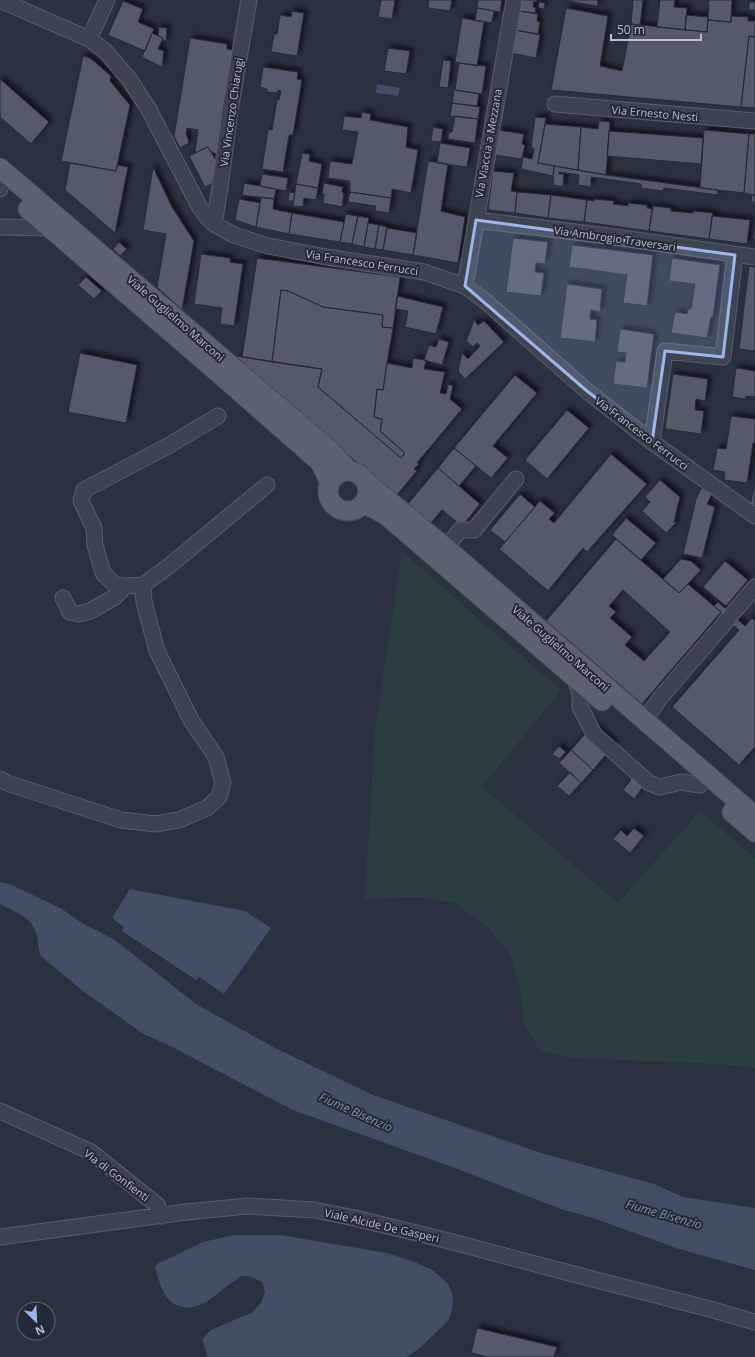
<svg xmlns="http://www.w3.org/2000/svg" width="755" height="1357" font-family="'Open Sans',sans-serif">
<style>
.green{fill:#2d3e41}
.water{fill:#424e66}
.building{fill:#545a6a;stroke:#252b37;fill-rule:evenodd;filter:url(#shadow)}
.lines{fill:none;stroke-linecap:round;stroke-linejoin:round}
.minor-casing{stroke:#595f6a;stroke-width:17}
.major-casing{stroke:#484d59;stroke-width:21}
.minor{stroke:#3e444f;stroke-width:15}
.major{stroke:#5c636f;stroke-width:19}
.marked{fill:#9db5ec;fill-opacity:0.2;stroke:#9db5ec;stroke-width:3;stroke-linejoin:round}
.labels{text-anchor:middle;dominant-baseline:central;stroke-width:4;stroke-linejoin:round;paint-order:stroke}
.street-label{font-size:11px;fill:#bbbfca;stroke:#232935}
.water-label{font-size:12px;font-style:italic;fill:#8693ad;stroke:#232935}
</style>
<defs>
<filter id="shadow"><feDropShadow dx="3.5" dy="-3.5" stdDeviation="2" flood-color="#0009"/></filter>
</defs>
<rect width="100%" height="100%" fill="#2a313f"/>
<path class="green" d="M402,551L483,623L561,690L482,787L618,903L700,811L755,858V1068L719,1064L573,1058L540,1051L523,1022L520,990L511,956L486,926L455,903L418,897L365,899L375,730Z"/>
<path class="water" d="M377,84L400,88L398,96L376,93Z
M0,882L10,884L62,909L80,922L115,940L196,1004L273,1047L373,1095L541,1153L654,1184L683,1197L755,1208V1270L679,1249L596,1219L561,1209L452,1167L293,1110L174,1048L142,1033L83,991L42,957C38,950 38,943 37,936C33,917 15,912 0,904Z
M130,889L245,911L271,928L224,994L199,977L196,980L122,931L124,927L112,918Z
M234,1235H280L387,1253L415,1262L434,1271L448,1284L453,1296L452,1310L448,1321L421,1347L407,1357H208L202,1339L211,1330L253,1312L261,1303L265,1293L262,1282C256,1279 251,1276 244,1276C241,1276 238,1278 236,1280C219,1289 204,1312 182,1307C164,1303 160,1284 155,1268L157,1264L203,1242Z"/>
<path class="building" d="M381,0H395L392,19L378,17Z
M429,0H452L450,11L428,8Z
M478,0H502L500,12L477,8Z
M521,0H537V2L534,1L533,7L536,8L535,13L519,11Z
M562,0H598L597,6Z
M633,0H643L640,25L631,24Z
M660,0H675L674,7L687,8L685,30L657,27Z
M709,0H732L731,22L708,20Z
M123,1L143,9L138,22L154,29L145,51L108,35Z
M539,2L545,3L544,9L538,8Z
M749,2H755V10H749Z
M477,8L494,11L492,23L475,20Z
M566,8L608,16L600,66L622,71L631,24L707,32L708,20L731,22V16L748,17V21H755V37L749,36L741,107L551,90Z
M292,11L304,13L297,56L271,52L274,34H277L280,15L291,17Z
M519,11L538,14L537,21L540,22L538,34L515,30Z
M686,15L708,17L707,32L685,30Z
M462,18L484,22L477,66L455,62Z
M159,27L167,28L166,41L162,40L163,38L158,36Z
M515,30L540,35L536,58L511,53Z
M152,33L163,38L158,49L164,51L162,67L142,57Z
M749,36L755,37V108L741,107Z
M190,38L227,44V49L234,50L217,154L211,152L208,147L195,153L198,130L187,128L186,133L189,143L180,148L174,136Z
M388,48L410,51L406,74L384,71Z
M83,56L90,58L95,62L111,76L110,81L130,105L116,171L61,161Z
M443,60L451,61L448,88L439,87Z
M459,63L486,66L482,94L455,90Z
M263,67L298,72L297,79L302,80L293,135H289L283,172L262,169L268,129L272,130L277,100H279L281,91L278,90L277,93L267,92V89L260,87Z
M0,79L49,122L31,144L0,117Z
M454,90L479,94L477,106L452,103Z
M452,103L480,107L478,119L450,116Z
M362,112L371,114L370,120L408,127L406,147L418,150L411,193L392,189L391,198L350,192V181L328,178L330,161L352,164L358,132L342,130L344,116L361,118Z
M455,116L478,119L475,143L448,139L449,132H452Z
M535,117L546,118L538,163L554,166L553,176L521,169L523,157L532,159L534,148H531Z
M599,121L610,122L606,175L578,170L581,127L598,129Z
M545,124L581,127L578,170L538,163Z
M433,127L443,129L441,142L431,141Z
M498,130L524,134L522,144L525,145L522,159L494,155Z
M704,130L749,134L744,193L700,188Z
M609,131L703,138L701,164L607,156Z
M749,134H755V195L744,193Z
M440,143L470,148L467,167L437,163Z
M208,147L217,162L212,184L205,187L189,156Z
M302,153L310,154L309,161L322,164L318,188L296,184Z
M428,161L448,164L441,211L465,217L458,263L413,255Z
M70,163L116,171L117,165L128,167L115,233L65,190Z
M554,166L606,175L718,190L717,195L664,188L663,191L641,188V184L591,177V187L578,185L579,175L559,172V174H564L563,187L553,185Z
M153,167L172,207L194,241L182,310L157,287L166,234L143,230Z
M493,171L514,173L511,191L517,192L515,213L488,210Z
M262,174L288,178L286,191L260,186Z
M244,183L276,189L274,199L242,195Z
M324,183L343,187L342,192L344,193L342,207L323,203L324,194H322Z
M296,184L318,188L316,200L304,198L303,207L293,206Z
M289,192L295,193L293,201H288Z
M350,192L391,198L389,213L375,211L376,206L348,202Z
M517,192L551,195L548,218L515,213Z
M551,195L587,200L584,222L548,218Z
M752,195H755V202H751Z
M261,197L274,199L273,209L292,213L289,234L256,227Z
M239,199L260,203L256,227L235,220Z
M594,199L614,201L613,204L628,206V203L647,205V208L652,209L649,231L584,222L587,200L594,201Z
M653,206L671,208V211L693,213V211L713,213L709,239L649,231Z
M292,213L344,222L340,242L289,234Z
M346,214L358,216L352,244L340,242Z
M358,216L369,218L364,247L352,244Z
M712,216L750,220L747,244L709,239Z
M755,220V239L753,238Z
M368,223L379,225L375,249L364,247Z
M379,225L387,227L383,250L375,249Z
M387,228L417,233L413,255L383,250Z
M513,238L548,242L545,264L536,263L535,272L544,273L541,296L506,292Z
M119,242L127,249L120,256L113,249Z
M572,245L653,255L647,306L623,303L627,275L569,267Z
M201,254L230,258V262L243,264L234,326L220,324L222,308L194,304Z
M257,258L400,277L393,328L382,327L383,315L323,307L288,291L281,290L272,362L242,357Z
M672,258L720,265L713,317H711L707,338L671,333L675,312L687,314L688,309H691L695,284L669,281Z
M749,266L755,267V351L739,349Z
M86,277L102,291L94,299L78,285Z
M567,284L602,289L600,312L591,310L590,319L597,320L595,342L560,338Z
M281,290L288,291L323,307L383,315L382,327L393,328L387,363L383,390L377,389L374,417L382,419L380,431L405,453L401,458L318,387L322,369L272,362Z
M397,296L443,307L436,334L405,327L408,311L395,309Z
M474,320L478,325L484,321L504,342L465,379L458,371L462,353L468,359L480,346L477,343L473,347L466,341Z
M620,329L654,334L647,388L613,384L616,361L625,362L626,353L617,352Z
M439,339L449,342L442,365L424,360L429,345L436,347Z
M80,353L137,365L126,423L68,412Z
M237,356L322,369L318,387L401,458L405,453L380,431L382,419L374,417L377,389L383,390L387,363L412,368L413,358L424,360L426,361L424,369L445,372L440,393L446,394L448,384L453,386L450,399L462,409L417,463L419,464L414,469L417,471L396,496L237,360Z
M736,368L755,371V397L746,396V399L732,397Z
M673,374L708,379L705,401L696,399L695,410L704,411L701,434L665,429Z
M515,375L537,393L493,446L508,458L491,478L454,448Z
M567,410L589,428L547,479L525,460Z
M731,416L755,419V443H753L747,483L724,480L725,472L713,470L717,448L726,449Z
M454,448L476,466L459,486L438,468Z
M611,454L647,484L587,552L583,548L548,591L499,549L540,501L555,513L549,519L554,523Z
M438,468L480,504L462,526L442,510L430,524L407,505Z
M660,480L680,497L674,522L676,523L666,533L642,511L650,502L645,497Z
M755,482V508L750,506Z
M701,488L712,494L707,504L715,507L702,558L683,554L696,499Z
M520,494L535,507L505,542L490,530Z
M626,518L656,543L641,560L612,535Z
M616,539L679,593L688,584L721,612L642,704L546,621ZM623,590L670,632L644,661L625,645L632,637L610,618L616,612L609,606Z
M681,559L691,561L701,570L679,593L663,579Z
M725,561L748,580L726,606L703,587Z
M718,602L745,626L752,618L755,621V747L739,765L672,707L739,630L720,614L721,612L714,606Z
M593,725L615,744L593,770L571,750Z
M559,746L566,752L559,759L552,754Z
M571,750L593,770L581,783L559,763Z
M570,772L581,783L569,796L557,786Z
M632,778L643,787L634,799L623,790Z
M634,828L644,836L630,853L613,839L621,830L627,836Z
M477,1328L557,1347L554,1357H488L471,1353Z"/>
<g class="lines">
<defs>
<path id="minor" d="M0,0L89,39L106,52L129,79L148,108L199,206L206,216L214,224L234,235L268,246L326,257L424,272L465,286L484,300L587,391L652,442L755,516
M89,39L107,0
M555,104L755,121
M0,186L1,185L0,189
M476,220L608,236L755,257
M214,224L220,188L230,110L249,0
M0,227L50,228
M465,286L514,0
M218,416L166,447L84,490L81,501L94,528L95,545L103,573L114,584L125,586L143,585L169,566L267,485
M652,442L665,351L723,357L735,255
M446,548L460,530H474L516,479
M63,598L70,612L79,614L90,611L115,597L125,586
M732,614L755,587
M573,676L580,692V707L594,734L649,783L660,787L681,782L700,785
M645,720L660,698L727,620
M0,779L7,783L121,820L155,824L179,820L207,808L219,797L223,783L216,757L191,720L157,651L144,602L143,585
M0,1111L91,1152L157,1205L162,1216
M0,1237L186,1212L248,1206L314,1210L355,1218L449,1241L577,1275L710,1309L755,1322"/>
<path id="major" d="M0,168L331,451L349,471
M28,209L215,370L320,462L330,483
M328 491a20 20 0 1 1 40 0a20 20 0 1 1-40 0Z
M365,481L446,548L755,816
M363,503L386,515L602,701
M732,812L755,832"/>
</defs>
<use href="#minor" class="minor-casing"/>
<use href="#major" class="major-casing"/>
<use href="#minor" class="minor"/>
<use href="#major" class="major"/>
</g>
<path class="marked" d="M476,220L735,255L723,357L665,351L652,442L587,391L465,286Z"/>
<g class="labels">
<g class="street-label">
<text transform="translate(231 112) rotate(-82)">Via Vincenzo Chiarugi</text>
<text transform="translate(655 113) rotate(5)">Via Ernesto Nesti</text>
<text transform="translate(488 143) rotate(-80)">Via Viaccia a Mezzana</text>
<text transform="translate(615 238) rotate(8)">Via Ambrogio Traversari</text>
<text transform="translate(362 262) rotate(9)">Via Francesco Ferrucci</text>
<text transform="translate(176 318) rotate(41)">Viale Guglielmo Marconi</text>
<text transform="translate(642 433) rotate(37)">Via Francesco Ferrucci</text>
<text transform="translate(561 648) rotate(41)">Viale Guglielmo Marconi</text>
<text transform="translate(117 1175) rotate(37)">Via di Gonfienti</text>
<text transform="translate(382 1225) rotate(13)">Viale Alcide De Gasperi</text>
</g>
<g class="water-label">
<text transform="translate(356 1112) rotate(24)">Fiume Bisenzio</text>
<text transform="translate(664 1214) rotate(16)">Fiume Bisenzio</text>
</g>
</g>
<g transform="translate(36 1321) rotate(156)"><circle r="19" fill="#232935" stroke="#606571"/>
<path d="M0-3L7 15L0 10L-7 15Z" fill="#9db5ec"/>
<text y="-6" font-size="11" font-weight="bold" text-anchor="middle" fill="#bbbfca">N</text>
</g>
<path d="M611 34v6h90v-6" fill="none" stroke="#bbbfca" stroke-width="2"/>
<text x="617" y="34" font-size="12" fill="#bbbfca" stroke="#232935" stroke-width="3" paint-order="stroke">50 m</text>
</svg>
